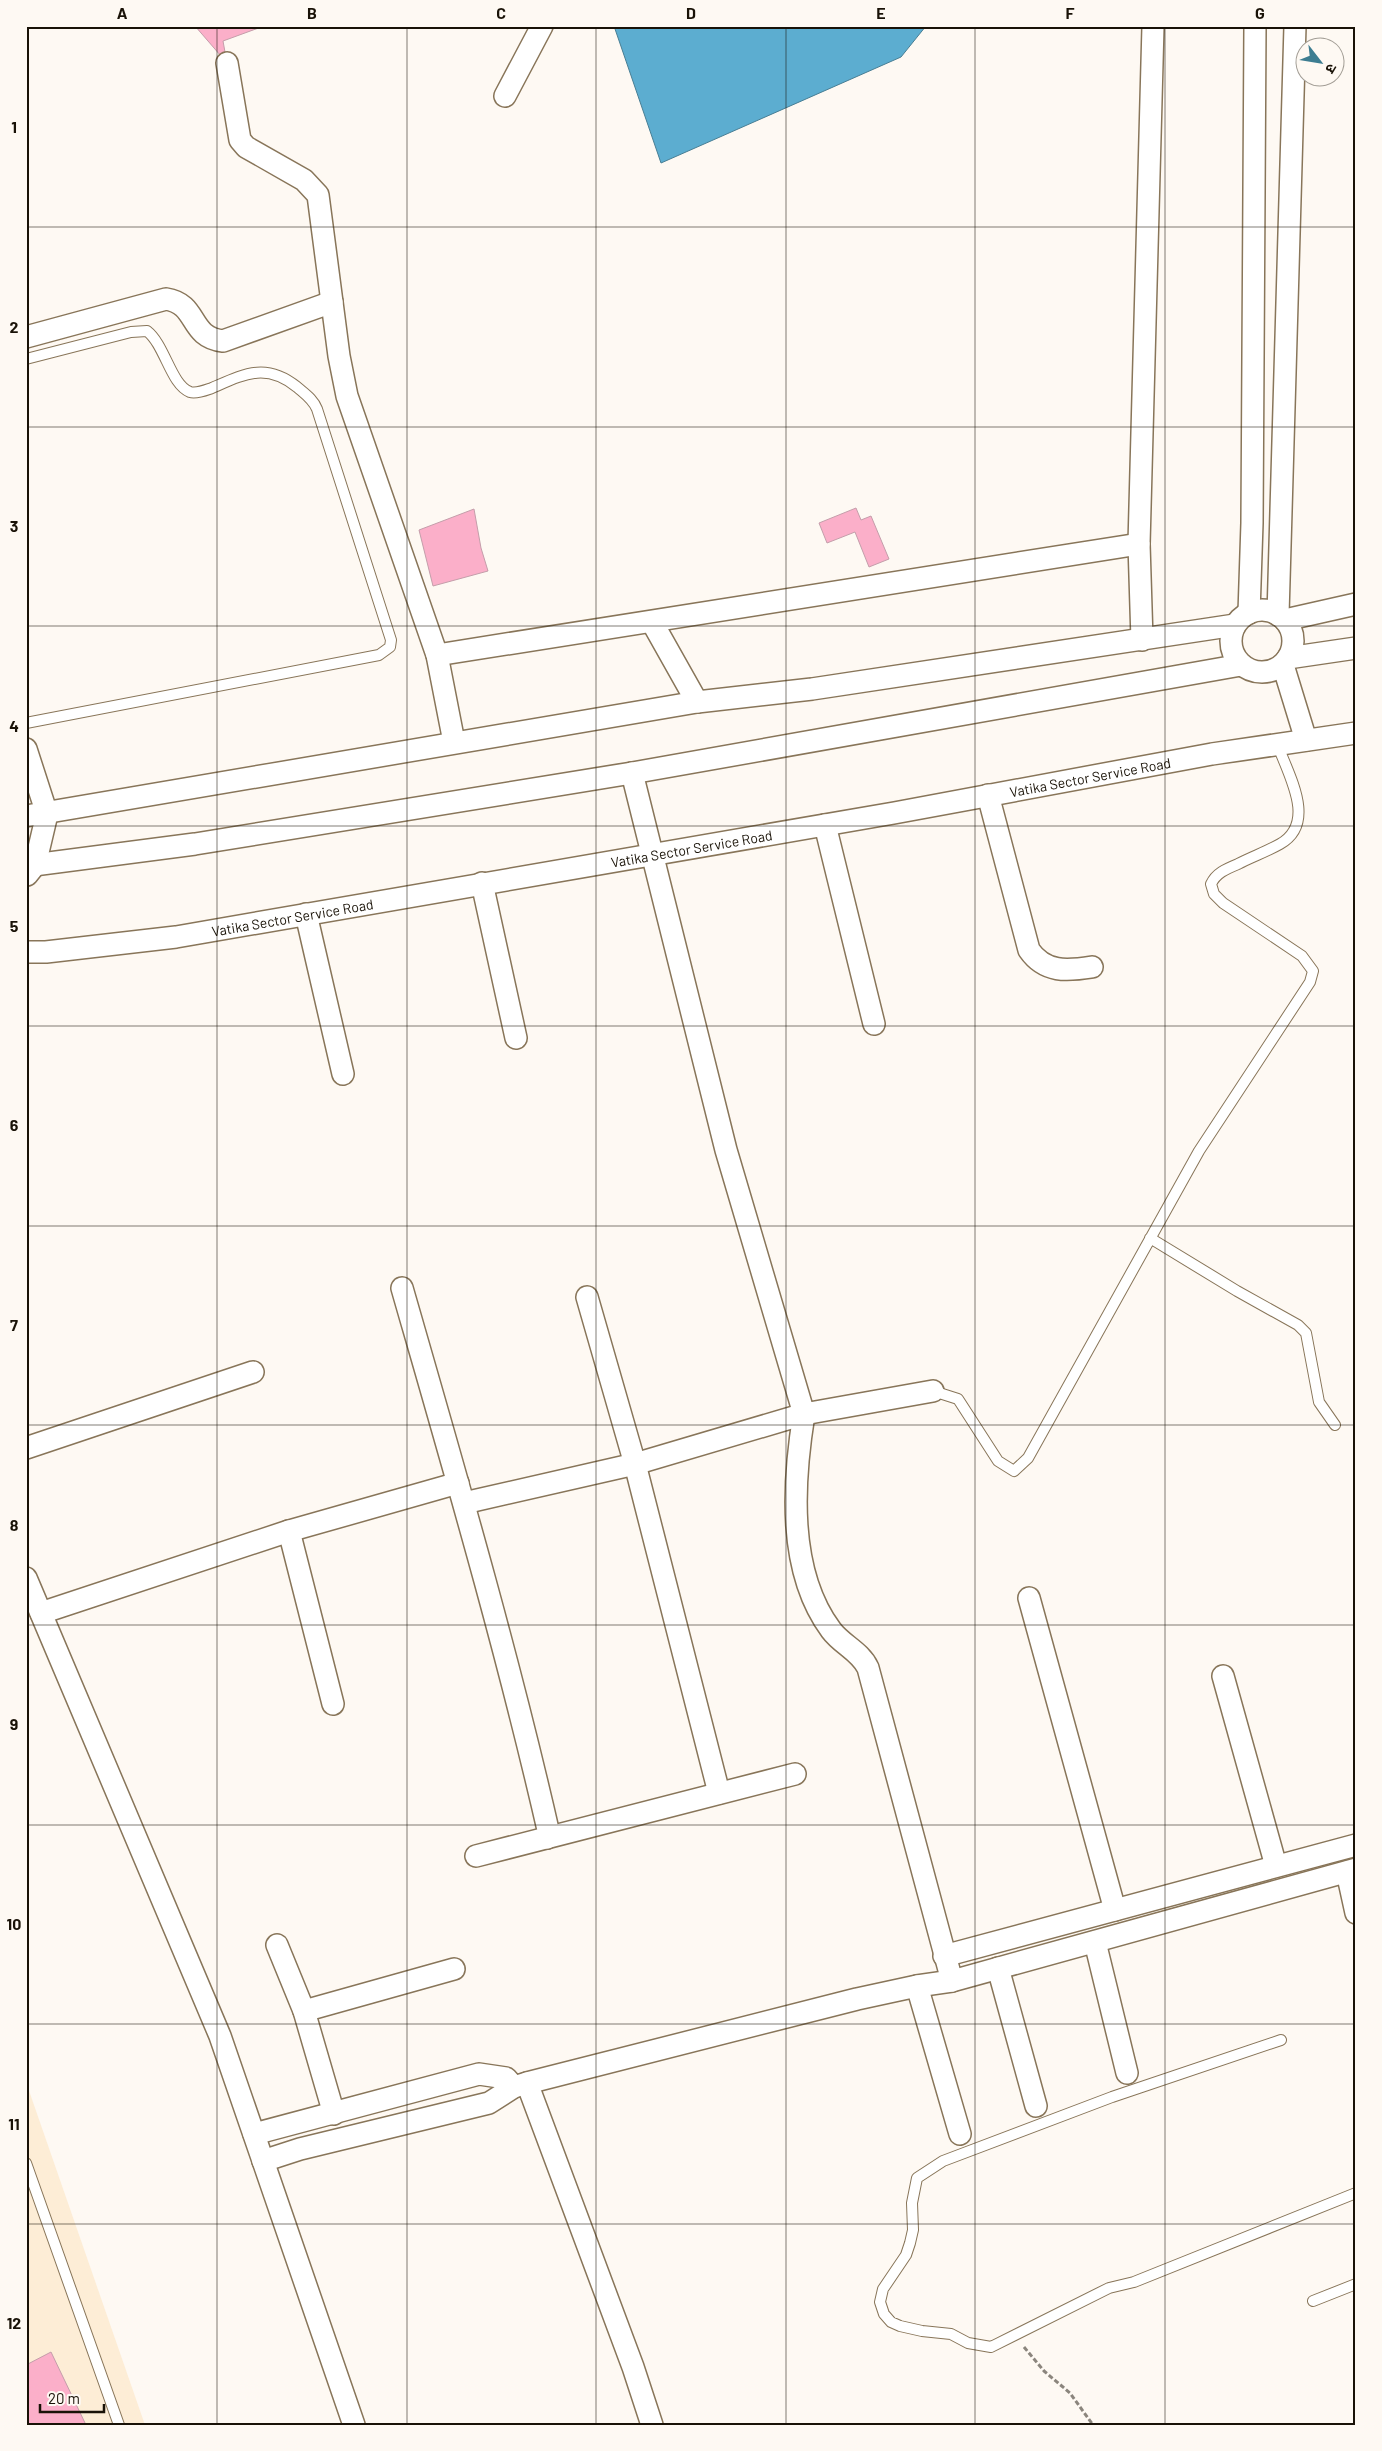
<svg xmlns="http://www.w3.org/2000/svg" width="1382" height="2451" font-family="Barlow,'Noto Sans Devanagari',sans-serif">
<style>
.built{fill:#fdedd6}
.water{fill:#5cadd0;stroke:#487e94}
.building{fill:#fbafc9;stroke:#c49eaa}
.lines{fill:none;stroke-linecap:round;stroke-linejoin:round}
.lane-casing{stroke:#887559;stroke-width:12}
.street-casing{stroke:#887559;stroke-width:24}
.path{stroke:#8b857d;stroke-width:3;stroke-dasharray:5 2.5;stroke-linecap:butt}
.lane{stroke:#fff;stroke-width:10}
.street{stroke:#fff;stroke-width:21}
.grid{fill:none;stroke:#191207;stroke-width:1;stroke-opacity:0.55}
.labels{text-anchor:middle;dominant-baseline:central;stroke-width:4;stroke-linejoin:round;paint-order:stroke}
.street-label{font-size:14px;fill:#191207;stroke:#fef9f3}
.neatline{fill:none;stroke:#191207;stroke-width:2}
.grid-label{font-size:16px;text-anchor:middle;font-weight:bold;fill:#191207}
</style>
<rect width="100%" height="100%" fill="#fef9f3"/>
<path class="built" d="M26,2082L145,2425H26Z"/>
<path class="water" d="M614,26H926L901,57L661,163Z"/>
<path class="building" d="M195,26H264L223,41L227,63Z
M856,508L861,520L871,516L889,559L869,567L855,532L827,543L819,523Z
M474,509L481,548L488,571L433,586L419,530Z
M51,2352L86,2425H26V2365Z"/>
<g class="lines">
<defs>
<path id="lane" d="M26,359L131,332L147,331C165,345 171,385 190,392C197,394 206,390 212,388C244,374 266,362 297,387C305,394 313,399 317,409L391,640L390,647L379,655L26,723
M1150,1238L1237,1291L1298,1325L1306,1333L1319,1402L1335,1425
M933,1391L958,1399L998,1461L1014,1471L1028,1458L1199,1151L1310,982L1313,971L1302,956L1223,903L1214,894L1211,884C1216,873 1226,869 1238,864C1251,857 1266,852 1280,844C1317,823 1289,776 1278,746
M1281,2040L1112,2097L943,2161L917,2178L912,2203L913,2230L910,2243L906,2255L883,2289L880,2302L884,2314L891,2322L900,2326L922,2331L951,2334L968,2343L991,2347L1109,2288L1134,2282L1356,2193
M26,2163L119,2425
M1313,2301L1356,2284"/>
<g id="street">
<path d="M227,63L240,140L246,147L304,180L318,195L339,356L347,396L437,655L454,742"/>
<path d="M505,96L542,26"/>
<path d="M26,337L166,299C199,304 188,337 223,341L332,302"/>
<circle cx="1262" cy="641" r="31"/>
<path d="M1249,613L1252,523L1255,26"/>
<path d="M1278,615L1295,26"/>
<path d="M1285,620L1356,604"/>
<path d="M652,622L697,702"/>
<path d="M1142,640L1139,544L1153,26"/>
<path d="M437,655L1139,544"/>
<path d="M1288,658L1356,648"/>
<path d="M1283,665L1306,740"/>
<path d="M26,749L47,814"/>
<path d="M632,773L726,1150L804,1414L933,1391"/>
<path d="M988,795L1029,950C1045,973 1067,971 1092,967"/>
<path d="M26,816L697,702L812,689L1235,625"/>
<path d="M825,825L874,1024"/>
<path d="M26,866L195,844L632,773L1241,665"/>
<path d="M27,875L35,865L47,814"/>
<path d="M482,883L516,1038"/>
<path d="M306,914L343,1074"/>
<path id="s1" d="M26,952H46L176,937L894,813L1212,754L1356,733"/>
<path d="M402,1288C454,1469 507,1650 549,1834L547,1838"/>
<path d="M587,1297L635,1464L719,1793"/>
<path d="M26,1448L253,1372"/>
<path d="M464,1503L635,1464L804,1414C793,1482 787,1571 831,1630C842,1645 860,1651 868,1668L952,1981"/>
<path d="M289,1531L333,1704"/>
<path d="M26,1578L220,2036L354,2425"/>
<path d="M1029,1598L1115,1910"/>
<path d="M41,1613L289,1531L458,1483"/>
<path d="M1223,1676L1276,1866"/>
<path d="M476,1856L795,1774"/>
<path d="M1347,1872L1356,1913"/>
<path d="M1095,1942L1127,2073"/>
<path d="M277,1945L304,2011L334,2114"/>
<path d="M944,1956L1356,1845"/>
<path d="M998,1968L1036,2106"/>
<path d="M917,1986L960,2134"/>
<path d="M304,2011L454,1969"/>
<path d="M254,2134L479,2074L506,2078L514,2087"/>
<path d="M263,2161L300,2149L489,2103L514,2087L527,2083"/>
<path d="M652,2425L633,2367L527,2083L857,1999L917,1986L952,1981L1356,1869"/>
</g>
</defs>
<use href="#lane" class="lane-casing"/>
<use href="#street" class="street-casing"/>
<path class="path" d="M1024,2347L1044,2371L1070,2393L1093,2425"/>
<use href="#lane" class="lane"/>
<use href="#street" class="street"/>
</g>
<path class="grid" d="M217,26V2425M407,26V2425M596,26V2425M786,26V2425M975,26V2425M1165,26V2425M26,227H1356M26,427H1356M26,626H1356M26,826H1356M26,1026H1356M26,1226H1356M26,1425H1356M26,1625H1356M26,1825H1356M26,2024H1356M26,2224H1356"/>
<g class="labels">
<g class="street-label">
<text stroke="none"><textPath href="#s1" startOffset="1079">Vatika Sector Service Road</textPath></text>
<text stroke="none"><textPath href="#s1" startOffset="674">Vatika Sector Service Road</textPath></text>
<text stroke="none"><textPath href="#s1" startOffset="269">Vatika Sector Service Road</textPath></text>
</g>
</g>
<rect width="1382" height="2451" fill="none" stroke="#fef9f3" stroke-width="55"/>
<g transform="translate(1320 62) rotate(121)"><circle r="24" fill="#fef9f3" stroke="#a29d95"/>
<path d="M0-4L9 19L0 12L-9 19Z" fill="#3d7d91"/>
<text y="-8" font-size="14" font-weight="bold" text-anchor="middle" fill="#191207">उ</text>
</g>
<path d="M40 2404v8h64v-8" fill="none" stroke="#191207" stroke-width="2.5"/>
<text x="48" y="2404" font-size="15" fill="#191207" stroke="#fef9f3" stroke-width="4" paint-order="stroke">20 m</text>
<rect x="28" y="28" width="1326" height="2396" class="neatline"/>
<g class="grid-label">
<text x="122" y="19">A</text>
<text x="312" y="19">B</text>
<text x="501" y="19">C</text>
<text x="691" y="19">D</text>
<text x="881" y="19">E</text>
<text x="1070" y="19">F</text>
<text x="1260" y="19">G</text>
<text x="14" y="133">1</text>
<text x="14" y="333">2</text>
<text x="14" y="532">3</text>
<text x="14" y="732">4</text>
<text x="14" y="932">5</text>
<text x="14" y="1131">6</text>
<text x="14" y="1331">7</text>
<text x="14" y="1531">8</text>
<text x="14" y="1730">9</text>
<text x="14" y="1930">10</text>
<text x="14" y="2130">11</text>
<text x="14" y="2329">12</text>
</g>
</svg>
